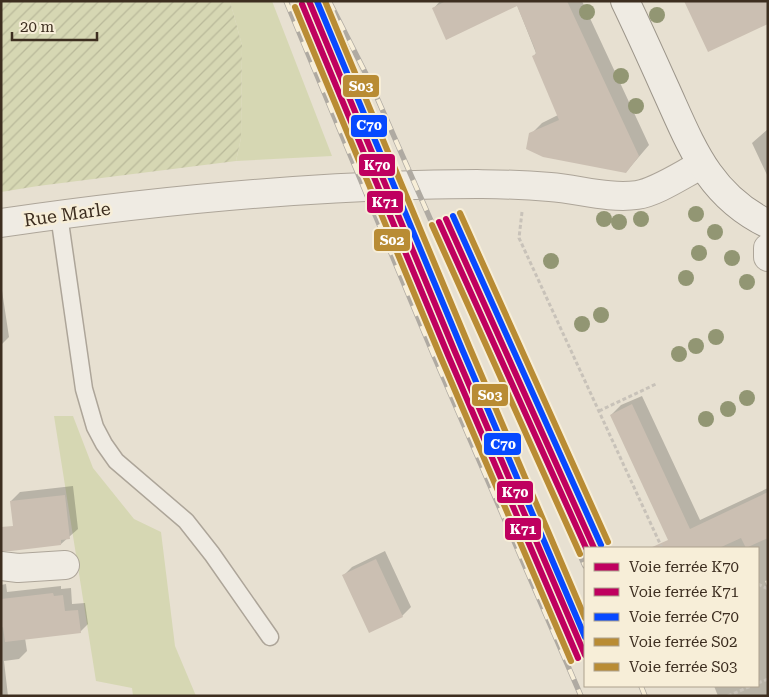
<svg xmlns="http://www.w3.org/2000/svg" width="769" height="697" font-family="'Roboto Serif',serif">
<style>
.grass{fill:#d6d7b3}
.garden{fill:url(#garden-furrows)}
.shadow{fill:#0003}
.building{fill:#cbbfb2}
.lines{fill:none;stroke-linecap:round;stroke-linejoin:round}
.service-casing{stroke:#ada599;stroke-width:19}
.minor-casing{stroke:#ada599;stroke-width:30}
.tertiary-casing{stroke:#ada599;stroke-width:30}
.secondary-casing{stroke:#9c958a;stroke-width:30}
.path{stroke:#c8c2b9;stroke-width:3;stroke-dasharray:4 2.5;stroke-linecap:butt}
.service{stroke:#efebe3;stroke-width:16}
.minor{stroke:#efebe3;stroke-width:28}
.tertiary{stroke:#efebe3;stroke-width:28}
.secondary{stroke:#efebe3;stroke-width:28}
.rail-casing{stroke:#afaaa2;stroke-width:5.5}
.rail{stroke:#f7eed8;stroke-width:4;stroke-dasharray:11;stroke-linecap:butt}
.rail-1-casing{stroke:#f7eed8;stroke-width:10}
.rail-2-casing{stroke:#f7eed8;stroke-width:10}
.rail-3-casing{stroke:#f7eed8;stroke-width:10}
.rail-4-casing{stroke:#f7eed8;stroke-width:10}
.rail-5-casing{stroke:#f7eed8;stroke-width:10}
.rail-1{stroke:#bf005f;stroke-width:6}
.rail-2{stroke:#bf005f;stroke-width:6}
.rail-3{stroke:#0749ff;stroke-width:6}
.rail-4{stroke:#b98c34;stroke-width:6}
.rail-5{stroke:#b98c34;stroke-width:6}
.tree{fill:#929673}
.labels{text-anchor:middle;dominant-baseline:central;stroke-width:5;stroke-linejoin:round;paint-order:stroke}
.street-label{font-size:18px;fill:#3d2e20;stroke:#f7eed8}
.line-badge{stroke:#f7eed8;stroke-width:2}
.badge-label{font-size:14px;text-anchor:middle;font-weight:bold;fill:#fff}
</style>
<defs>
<pattern id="garden-furrows" width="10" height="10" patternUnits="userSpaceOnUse" patternTransform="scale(1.25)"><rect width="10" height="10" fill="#d6d7b3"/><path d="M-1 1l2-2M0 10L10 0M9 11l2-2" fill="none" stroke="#b9b99a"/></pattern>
</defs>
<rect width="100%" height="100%" fill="#e7e0d1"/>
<path class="grass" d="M230,1H272L332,156L236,161L241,138L242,45Z
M54,416H73L93,468L134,519L161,532L175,646L196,696H133L132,688L96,681Z"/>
<path class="garden" d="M1,1H230L242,45L241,138L236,161L38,186L1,192Z"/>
<path class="shadow" d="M440,1H582L649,145L626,172L531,134L542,123L558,115L534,56L536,53L517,5L434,8Z
M768,129V177L752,143Z
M1,284L9,337L1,345Z
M642,396L700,520L768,488V580L765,581L768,588V696H718L714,686H758V548H674L611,415L621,405Z
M73,486L78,529L61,544L11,501L20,492Z
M385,551L411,607L402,616L343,576L352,567Z
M6,584L7,592L61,586V589L71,588L72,604L85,603L88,624L80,632L25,638L27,651L19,659L4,661L8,696H1V585Z"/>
<path class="building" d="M446,1H567L639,156L626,173L543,157L526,149L529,133L559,120L532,56L536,54L535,49L517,6L446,40L432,8Z
M684,1H768V24L708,52Z
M632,404L690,529L768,492V538L746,548L741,538L719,548H650L668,540L610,415Z
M65,495L70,539L61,540V545L11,551H1V527L13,526L10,501Z
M376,559L403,617L369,633L342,575Z
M53,593L54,596L63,595L65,611L78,610L81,633L5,642L3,627L1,628V599Z"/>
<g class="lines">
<defs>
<path id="service" d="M59,215L84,389L95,427L104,444L116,461L186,521L212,554L270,637"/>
<path id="minor" d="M1,223C138,203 276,189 415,185C460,184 505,183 550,187C578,189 609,199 637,195C657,192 683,174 701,165
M1,566L18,568L65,565"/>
<path id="tertiary" d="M768,248V257"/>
<path id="secondary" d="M625,1C639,30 652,59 665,88C691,145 708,195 768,224"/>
</defs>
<use href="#service" class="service-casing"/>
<use href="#minor" class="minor-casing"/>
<use href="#tertiary" class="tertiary-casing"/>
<use href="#secondary" class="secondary-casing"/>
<path class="path" d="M522,212L519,238L662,548
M599,411L656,384
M758,584L768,589
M758,683L768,679
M728,696L751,686"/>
<use href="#service" class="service"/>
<use href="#minor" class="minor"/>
<use href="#tertiary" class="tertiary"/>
<use href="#secondary" class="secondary"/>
<defs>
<path id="rail" d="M286,1L434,356L581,696
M299,1L316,56
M329,1L371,84L518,419L585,566
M641,686L645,696"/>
</defs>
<use href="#rail" class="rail-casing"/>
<use href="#rail" class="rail"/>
<defs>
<path id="rail-1" d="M309,1L455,352L585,655
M446,219L594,548"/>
<path id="rail-2" d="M302,4L448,355L578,658
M439,222L586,548"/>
<path id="rail-3" d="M317,1L462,349L585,637
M453,216L601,545"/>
<path id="rail-4" d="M295,7L441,358L571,661
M432,225L580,554"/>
<path id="rail-5" d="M325,1L469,346L585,618
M460,213L608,542"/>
</defs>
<use href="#rail-1" class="rail-1-casing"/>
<use href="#rail-2" class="rail-2-casing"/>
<use href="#rail-3" class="rail-3-casing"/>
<use href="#rail-4" class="rail-4-casing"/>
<use href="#rail-5" class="rail-5-casing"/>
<use href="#rail-1" class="rail-1"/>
<use href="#rail-2" class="rail-2"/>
<use href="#rail-3" class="rail-3"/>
<use href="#rail-4" class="rail-4"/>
<use href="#rail-5" class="rail-5"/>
</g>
<g class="tree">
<circle cx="587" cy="12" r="8"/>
<circle cx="657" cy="15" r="8"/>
<circle cx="621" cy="76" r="8"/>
<circle cx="636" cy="106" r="8"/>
<circle cx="696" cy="214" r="8"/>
<circle cx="604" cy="219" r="8"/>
<circle cx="641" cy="219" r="8"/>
<circle cx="619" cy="222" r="8"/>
<circle cx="715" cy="232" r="8"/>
<circle cx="699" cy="253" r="8"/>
<circle cx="732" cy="258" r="8"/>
<circle cx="551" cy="261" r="8"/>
<circle cx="686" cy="278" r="8"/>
<circle cx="747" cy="282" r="8"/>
<circle cx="601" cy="315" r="8"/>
<circle cx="582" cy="324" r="8"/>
<circle cx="716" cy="337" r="8"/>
<circle cx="696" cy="346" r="8"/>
<circle cx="679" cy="354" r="8"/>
<circle cx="747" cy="398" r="8"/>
<circle cx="728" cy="409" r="8"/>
<circle cx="706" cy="419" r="8"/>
</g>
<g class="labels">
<g class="street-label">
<text transform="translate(67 214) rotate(-8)">Rue Marle</text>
</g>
</g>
<g class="line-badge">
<rect x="342" y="74" width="38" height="24" rx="5" fill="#b98c34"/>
<rect x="350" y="114" width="38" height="24" rx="5" fill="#0749ff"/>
<rect x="358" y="153" width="38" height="24" rx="5" fill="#bf005f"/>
<rect x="366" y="190" width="38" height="24" rx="5" fill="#bf005f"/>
<rect x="373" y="228" width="38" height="24" rx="5" fill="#b98c34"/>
<rect x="471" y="383" width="38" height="24" rx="5" fill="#b98c34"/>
<rect x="483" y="432" width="39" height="24" rx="5" fill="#0749ff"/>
<rect x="496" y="480" width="38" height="24" rx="5" fill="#bf005f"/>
<rect x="504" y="517" width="38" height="24" rx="5" fill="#bf005f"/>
</g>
<g class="badge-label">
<text x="361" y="91">S03</text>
<text x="369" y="130">C70</text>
<text x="377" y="170">K70</text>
<text x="385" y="207">K71</text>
<text x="392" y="245">S02</text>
<text x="490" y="400">S03</text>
<text x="503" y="449">C70</text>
<text x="515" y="497">K70</text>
<text x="523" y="534">K71</text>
</g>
<rect width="769" height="697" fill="none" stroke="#3d2e20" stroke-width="5"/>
<rect x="584" y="547" width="175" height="140" fill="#f7eed8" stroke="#ada18e"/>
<rect x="594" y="563" width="25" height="8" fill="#bf005f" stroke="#ada18e"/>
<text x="629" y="572" font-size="15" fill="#3d2e20">Voie ferrée K70</text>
<rect x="594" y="588" width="25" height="8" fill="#bf005f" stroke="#ada18e"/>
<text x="629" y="597" font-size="15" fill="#3d2e20">Voie ferrée K71</text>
<rect x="594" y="613" width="25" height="8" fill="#0749ff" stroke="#ada18e"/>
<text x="629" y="622" font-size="15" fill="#3d2e20">Voie ferrée C70</text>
<rect x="594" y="638" width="25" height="8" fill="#b98c34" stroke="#ada18e"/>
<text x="629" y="647" font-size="15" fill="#3d2e20">Voie ferrée S02</text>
<rect x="594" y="663" width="25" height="8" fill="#b98c34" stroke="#ada18e"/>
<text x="629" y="672" font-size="15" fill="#3d2e20">Voie ferrée S03</text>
<path d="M12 32v8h85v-8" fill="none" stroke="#3d2e20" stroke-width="2.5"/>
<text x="20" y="32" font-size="15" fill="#3d2e20" stroke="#f7eed8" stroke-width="4" paint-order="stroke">20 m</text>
</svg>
